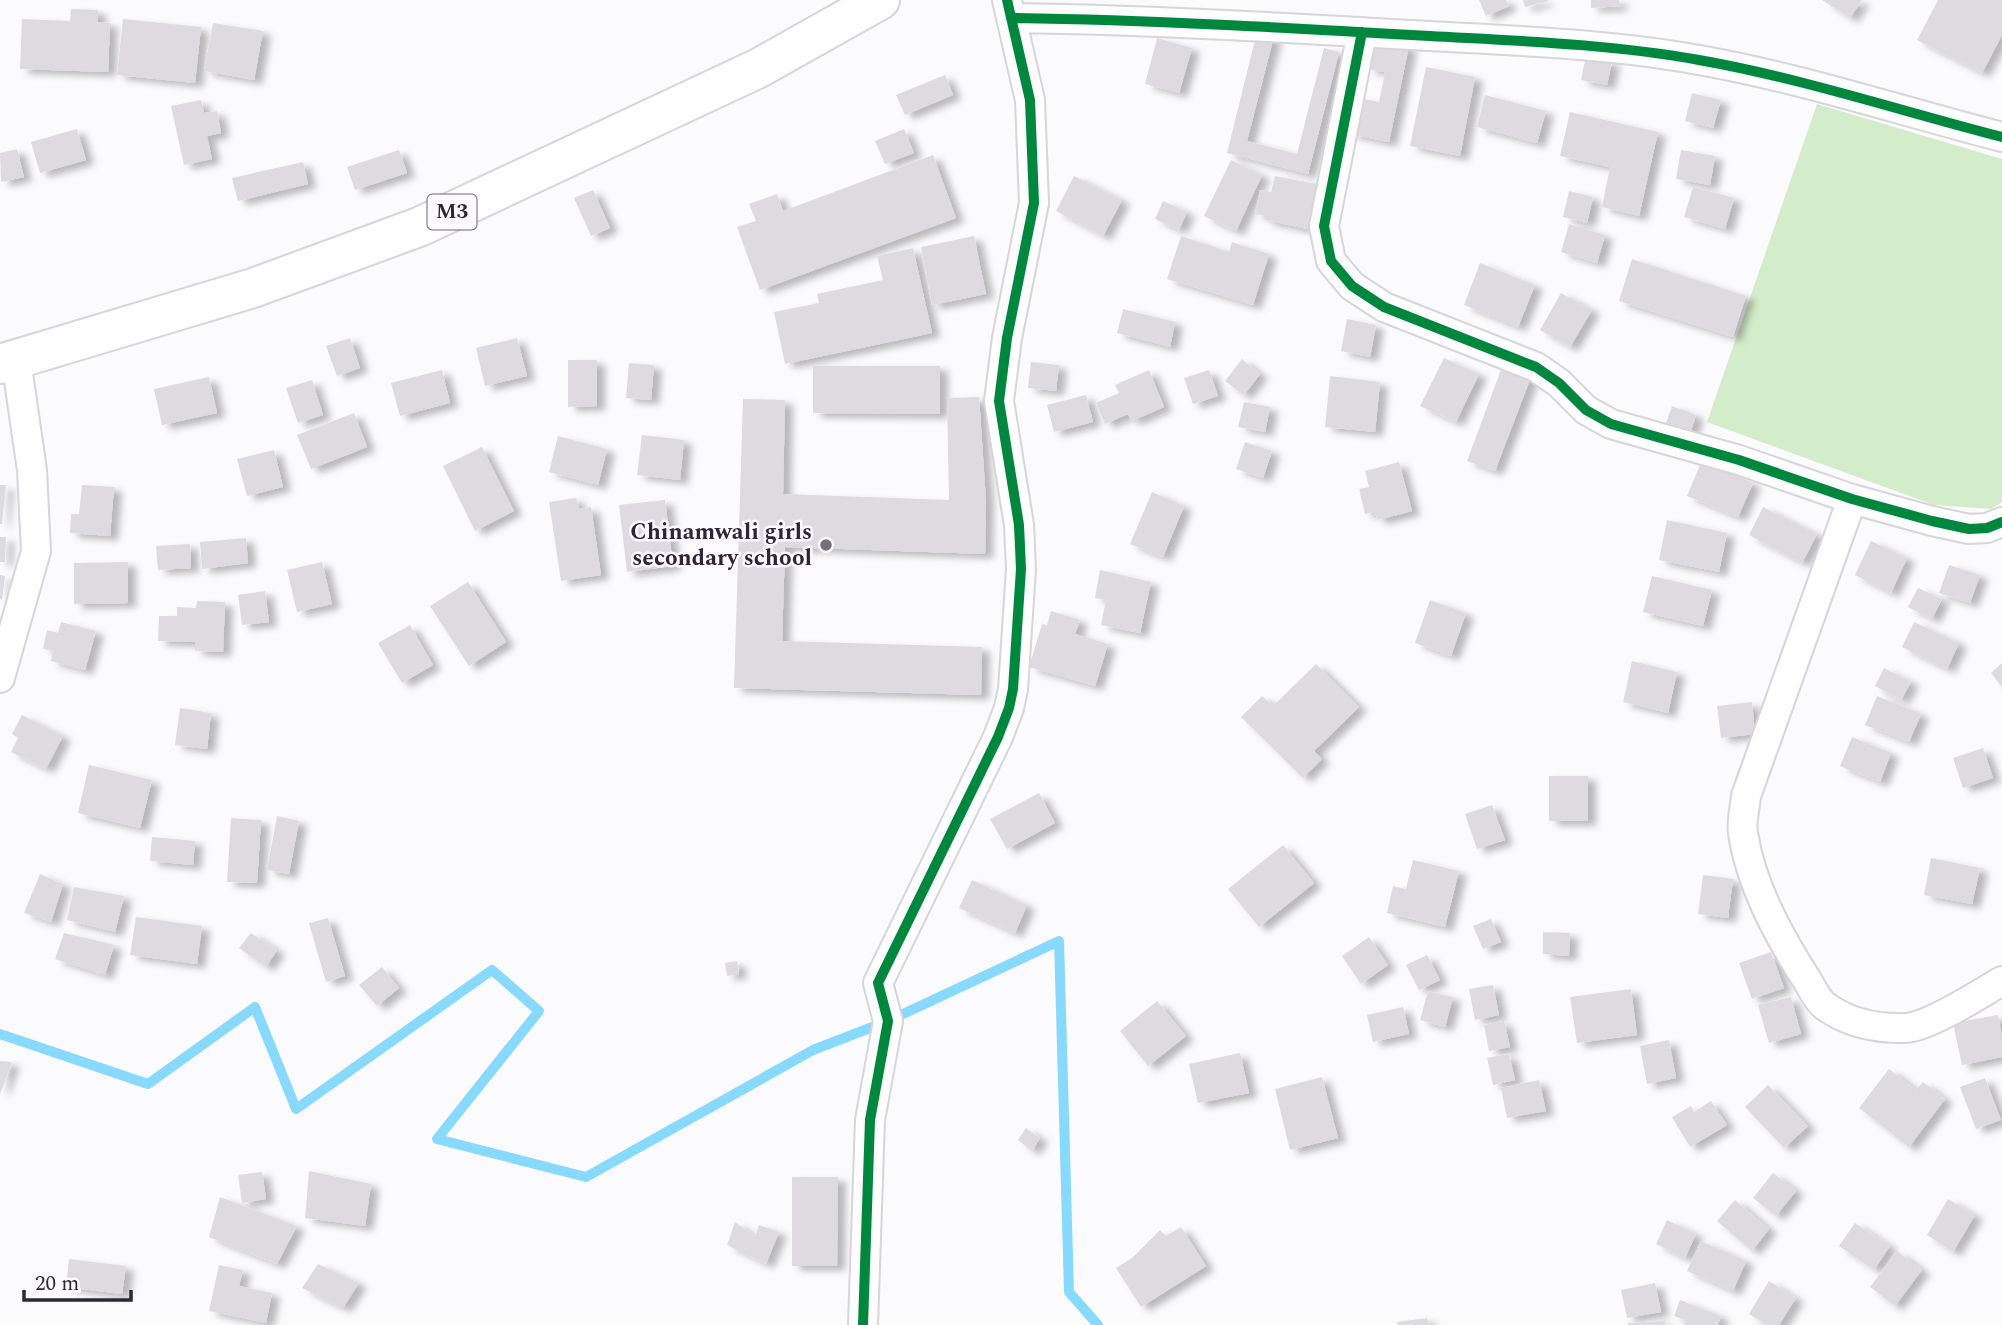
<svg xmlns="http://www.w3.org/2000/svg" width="2002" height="1325" font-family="Spectral,serif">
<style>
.green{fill:#d3ecca}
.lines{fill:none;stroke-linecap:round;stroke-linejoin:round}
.stream{stroke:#87d9fe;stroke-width:10}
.building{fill:#dddbe0;filter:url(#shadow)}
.street-casing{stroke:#d7d4da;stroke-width:32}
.highway-casing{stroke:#d7d4da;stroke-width:42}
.street{stroke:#fefeff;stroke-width:28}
.highway{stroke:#fefeff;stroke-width:38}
.cycleway-casing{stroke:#fbf9fe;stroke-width:15}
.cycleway{stroke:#00873e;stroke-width:10}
.poi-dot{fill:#747278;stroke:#fbf9fe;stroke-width:2.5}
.labels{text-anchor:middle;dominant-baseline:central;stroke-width:5;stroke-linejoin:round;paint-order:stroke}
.shield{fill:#fbf9fe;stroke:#6a676e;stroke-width:2}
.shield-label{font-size:21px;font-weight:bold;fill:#2c2831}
.poi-label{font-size:23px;font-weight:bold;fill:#2c2831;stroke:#fbf9fe;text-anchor:end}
</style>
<defs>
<filter id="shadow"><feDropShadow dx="8" dy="4.5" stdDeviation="3.5" flood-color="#0004"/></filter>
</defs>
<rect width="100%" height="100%" fill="#fbfafd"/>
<path class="green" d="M1817,104L2002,159V502L1991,509L1934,505L1707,422Z"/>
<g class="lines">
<path class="stream" d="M0,1034L148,1084L255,1007L296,1109L492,970L539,1011L437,1139L586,1177L813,1050L888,1021L1059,941L1069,1292L1098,1325"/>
</g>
<path class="building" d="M1479,0H1506L1509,6L1486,16Z
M1523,0H1548V1L1525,7Z
M1591,0H1619L1620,6L1591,8Z
M1822,0H1862L1850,18Z
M1938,0H2002V35L1982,73L1917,40Z
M71,9L98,10V22L110,23L108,72L20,69L22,19L70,21Z
M123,19L201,27L195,83L117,75Z
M213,23L263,31L254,80L204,71Z
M1257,32L1274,36L1247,141L1297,154L1324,48L1339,52L1308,174L1227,153Z
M1157,38L1192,48L1179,93L1145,84Z
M1373,39L1409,46L1389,142L1350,134L1358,98L1379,102L1385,72L1367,69Z
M1586,56L1612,62L1607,85L1581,80Z
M1426,67L1475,77L1460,156L1410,146Z
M945,75L953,95L905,115L896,95Z
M1692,93L1721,100L1713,128L1685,121Z
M1485,95L1546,111L1537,143L1477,127Z
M201,100L204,113L217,111L221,133L207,136L212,159L184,165L171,106Z
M1570,112L1658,132L1639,216L1602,207L1610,167L1560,156Z
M77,129L86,160L40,173L31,142Z
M904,129L914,153L885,164L875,141Z
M17,149L24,177L1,182L0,153Z
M399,150L407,173L355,190L347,167Z
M1681,150L1715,156L1710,185L1676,179Z
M933,155L956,218L760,290L737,227L756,221L749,204L777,194L783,211Z
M1231,160L1262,175L1236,231L1204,216Z
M303,162L308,184L238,201L232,178Z
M1074,176L1122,200L1103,236L1056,211Z
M1275,176L1316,184L1307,229L1266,220V216L1255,214L1260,190L1271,192Z
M1693,187L1734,198L1725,229L1684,217Z
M593,190L610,228L591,236L574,198Z
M1569,191L1593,197L1587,223L1563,217Z
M1163,201L1187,212L1179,230L1155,219Z
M1569,224L1605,235L1597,263L1561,252Z
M974,236L986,294L932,305L921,247Z
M1181,236L1229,252L1232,242L1269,254L1253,305L1167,279Z
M913,248L932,333L785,364L774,312L819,303L817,294L883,280L877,256Z
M1632,259L1746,296L1733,337L1619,301Z
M1480,263L1535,285L1518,327L1464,305Z
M1561,293L1592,310L1570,347L1540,330Z
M1123,309L1175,322L1170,347L1117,333Z
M1347,319L1376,325L1370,357L1341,351Z
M350,338L360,368L337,376L326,346Z
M517,338L527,376L485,386L476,348Z
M1444,358L1479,374L1456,422L1420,406Z
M1242,359L1260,374L1244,395L1225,381Z
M568,360H597V406L568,407Z
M1031,362L1059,365L1056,391L1028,388Z
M629,363L654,365L651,400L626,398Z
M813,366H940V414L813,413Z
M1502,367L1531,377L1495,471L1467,461Z
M442,370L450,403L400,416L391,383Z
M1149,370L1164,407L1132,421L1128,414L1105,424L1096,403L1119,393L1115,385Z
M1209,370L1218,396L1193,404L1184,378Z
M1330,376L1380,382L1375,432L1325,427Z
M209,377L217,413L162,425L154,389Z
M312,380L323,415L298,423L286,388Z
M1086,395L1093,422L1054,432L1047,405Z
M979,397L986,501L985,554L785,547L782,641L982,647L981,695L734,688L743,399L785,400L783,494L949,500L947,398Z
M1244,402L1270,407L1265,432L1238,427Z
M1672,406L1696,415L1690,434L1665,426Z
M354,413L367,447L311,469L297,435Z
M642,435L684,440L680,480L637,475Z
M558,436L607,449L598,485L549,472Z
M1245,442L1272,451L1263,478L1236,469Z
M482,447L514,511L475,531L443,466Z
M274,450L283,487L247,496L237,459Z
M1702,460L1753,483L1738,517L1687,496Z
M1399,462L1412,511L1378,520L1375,512L1365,514L1359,489L1369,487L1365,471Z
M0,485H6L2,524H0Z
M82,485L114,487L110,536L70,533L71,514H79Z
M1152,492L1184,506L1163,557L1130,544Z
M576,498L579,509L591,507L601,575L561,581L549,502Z
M665,500L673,566L627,572L619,505Z
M1763,507L1817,534L1802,563L1749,535Z
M1667,520L1727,533L1719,572L1659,560Z
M0,537H6L5,562H0Z
M246,538L248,563L202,569L200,542Z
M1871,541L1907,558L1891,593L1855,575Z
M190,544L191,568L158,570L156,546Z
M128,562V603L74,604V563Z
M322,562L332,604L297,612L287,570Z
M1949,565L1980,575L1970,603L1939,593Z
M1100,570L1151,582L1140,633L1101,625L1106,600L1095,598Z
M0,575L5,576L2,600L0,599Z
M1652,576L1712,590L1703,626L1643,612Z
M468,582L506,642L469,666L430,606Z
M1918,588L1942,599L1932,619L1908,607Z
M265,591L269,622L242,625L238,595Z
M1430,600L1466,613L1451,656L1415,643Z
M197,601L225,602L223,652L195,651V642L158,641L159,616H177V607L196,608Z
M1051,611L1080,620L1075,634L1108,644L1095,686L1029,667L1042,624L1047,625Z
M61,622L96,631L85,670L51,661L53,651L43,649L47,630L58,633Z
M1914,622L1959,643L1947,669L1902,647Z
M410,625L433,665L402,683L378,643Z
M1632,661L1677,672L1668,713L1623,702Z
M2002,663V687L1991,673Z
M1316,664L1359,707L1314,751L1322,759L1303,778L1241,717L1262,696L1273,706Z
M1884,668L1911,682L1901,700L1875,686Z
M1877,696L1921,714L1909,742L1865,725Z
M1752,702L1755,734L1721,738L1717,706Z
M180,708L211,713L207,749L175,745Z
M22,715L63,736L46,769L11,752L18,738L12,734Z
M1852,737L1891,753L1880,782L1840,766Z
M1983,748L1993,778L1963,788L1953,758Z
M89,765L152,780L140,828L78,813Z
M1549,776H1588V821H1549Z
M1039,793L1055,823L1007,849L990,819Z
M1492,805L1505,840L1477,849L1465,814Z
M277,816L299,821L289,874L267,870Z
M231,818L261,820L257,883L227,882Z
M152,837L195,841L193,865L150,861Z
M1283,845L1314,883L1259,927L1228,889Z
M1931,858L1980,868L1972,904L1924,895Z
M1413,860L1459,871L1445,927L1387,913L1393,886L1406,889Z
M40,874L63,884L51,922L24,913Z
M1703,875L1733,879L1728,918L1698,914Z
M972,880L1027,905L1015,933L959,908Z
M74,887L124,896L115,932L67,920Z
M136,917L202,926L197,964L130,955Z
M328,918L345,976L326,982L309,923Z
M1491,919L1501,942L1483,949L1473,926Z
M1543,932L1570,933L1569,956L1543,954Z
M64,933L114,945L105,975L55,959Z
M251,933L277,950L266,967L239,948Z
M1369,937L1388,965L1361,984L1342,956Z
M1771,952L1784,988L1752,999L1739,963Z
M1427,955L1440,980L1419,990L1406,965Z
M737,961L739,974L727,976L725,963Z
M382,967L399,988L377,1006L359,985Z
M1493,985L1499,1015L1475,1020L1469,989Z
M1631,989L1637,1035L1577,1043L1570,997Z
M1428,991L1453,997L1445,1027L1420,1020Z
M1791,997L1801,1034L1769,1043L1758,1005Z
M1157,1001L1186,1036L1148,1066L1120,1031Z
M1403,1007L1409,1034L1373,1042L1367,1015Z
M1998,1015L2002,1038V1057L1962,1065L1953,1023Z
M1504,1021L1510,1047L1489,1051L1484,1025Z
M1669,1040L1676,1078L1647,1084L1640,1046Z
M1240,1053L1249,1093L1198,1103L1189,1064Z
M1509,1054L1515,1080L1493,1085L1487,1058Z
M0,1061L12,1062L0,1094Z
M1889,1069L1916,1090L1923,1082L1945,1099L1909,1147L1859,1108Z
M1322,1077L1338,1138L1290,1150L1275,1089Z
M1985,1078L2001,1120L1976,1129L1960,1087Z
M1539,1080L1546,1111L1507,1118L1501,1088Z
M1768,1085L1808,1126L1784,1148L1745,1107Z
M1711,1101L1727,1125L1690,1147L1672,1117L1691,1106L1694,1112Z
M1026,1128L1040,1138L1032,1151L1018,1140Z
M309,1171L371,1184L365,1226L305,1218Z
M262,1172L266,1199L242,1203L238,1175Z
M1773,1173L1796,1191L1776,1216L1753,1198Z
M792,1177H838L837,1266H792Z
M220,1197L297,1226L277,1264L209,1237Z
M1948,1199L1975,1215L1953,1252L1927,1235Z
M1735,1200L1769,1229L1752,1251L1717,1221Z
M1667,1220L1696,1234L1685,1258L1656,1244Z
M735,1222L755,1237L759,1225L779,1232L766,1264L727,1245Z
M1855,1223L1890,1246L1874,1270L1839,1246Z
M1181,1227L1206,1266L1141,1307L1116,1268L1132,1258L1160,1230L1166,1236Z
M1701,1241L1746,1261L1733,1291L1687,1271Z
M1897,1251L1922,1270L1895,1306L1870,1287Z
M69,1259L126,1266L122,1294L66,1287Z
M318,1264L359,1283L343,1308L302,1288Z
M219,1265L243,1270L239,1286L272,1293L266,1323L209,1311Z
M1769,1281L1796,1298L1779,1325H1767L1749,1314Z
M1655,1283L1661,1312L1627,1318L1621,1290Z
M1680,1300L1721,1316L1718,1325H1684L1686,1320L1674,1316Z
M1427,1318L1429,1325H1398L1397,1322Z
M1665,1321V1325H1628V1323Z"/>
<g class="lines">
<defs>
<path id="street" d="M1011,18C1150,20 1290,28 1430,36C1519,41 1611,44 1699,60C1801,78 1901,111 2002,137
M1362,32L1324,226L1331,261L1352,286L1384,307L1536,367L1559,383L1586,410L1611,424L1739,460L1852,499L1932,521L1969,529L1987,528L2002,522
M1852,499L1746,796C1745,808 1741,822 1743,833C1751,886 1779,936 1807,980C1812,988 1817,1000 1825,1006C1848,1023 1878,1029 1906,1028C1929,1027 1981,993 2002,981
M0,678L36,551L32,470L16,360
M863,1325L870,1120L888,1021L878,983L998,737L1009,708L1013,689L1021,569L1019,525L999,401L1007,338L1034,203L1030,100L1007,0"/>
<path id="highway" d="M0,364L253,288L419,227L759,68L880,0"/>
</defs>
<use href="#street" class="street-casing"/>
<use href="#highway" class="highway-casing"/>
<use href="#street" class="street"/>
<use href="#highway" class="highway"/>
<defs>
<path id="cycleway" d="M1011,18C1150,20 1290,28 1430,36C1519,41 1611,44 1699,60C1801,78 1901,111 2002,137
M1362,32L1324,226L1331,261L1352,286L1384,307L1536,367L1559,383L1586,410L1611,424L1739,460L1852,499L1932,521L1969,529L1987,528L2002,522
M863,1325L870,1120L888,1021L878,983L998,737L1009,708L1013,689L1021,569L1019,525L999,401L1007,338L1034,203L1030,100L1007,0"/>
</defs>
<use href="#cycleway" class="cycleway-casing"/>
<use href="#cycleway" class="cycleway"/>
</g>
<circle class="poi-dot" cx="826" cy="545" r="7"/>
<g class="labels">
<rect class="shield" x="427.5" y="194.5" width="49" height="35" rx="5"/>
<g class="shield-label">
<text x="452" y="212">M3</text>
</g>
<g class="poi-label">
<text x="812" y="532">Chinamwali girls<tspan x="812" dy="26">secondary school</tspan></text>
</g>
</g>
<path d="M24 1290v10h107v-10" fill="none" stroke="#2c2831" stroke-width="3.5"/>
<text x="35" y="1290" font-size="21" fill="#2c2831" stroke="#fbf9fe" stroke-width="5" paint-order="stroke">20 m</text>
</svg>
